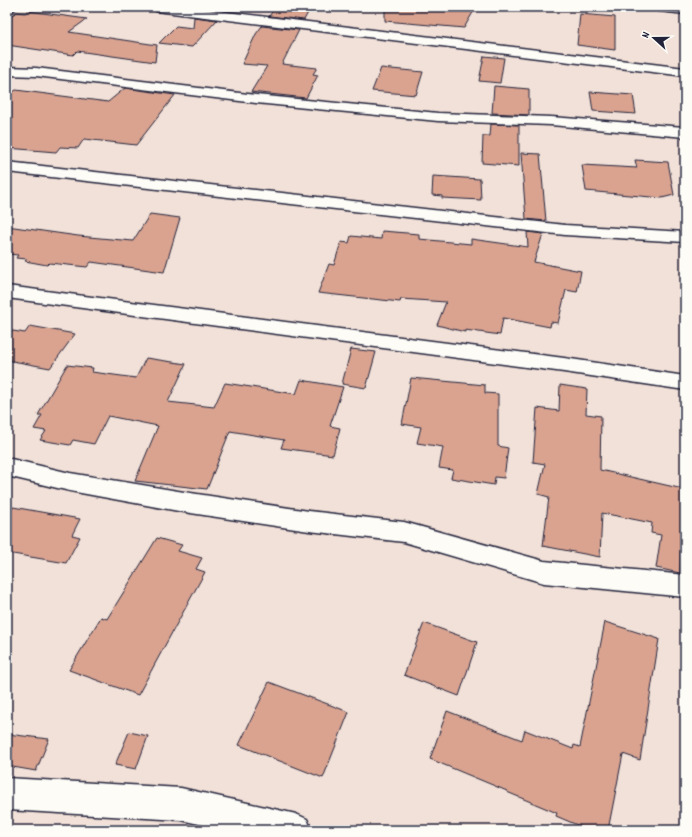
<svg xmlns="http://www.w3.org/2000/svg" width="692" height="837" font-family="Dekko,sans-serif">
<style>
.building{fill:#d9a390;stroke:#22223b}
.lines{fill:none;stroke-linecap:round;stroke-linejoin:round}
.minor-casing{stroke:#22223b;stroke-width:3}
.minor{fill:#fdfcf7;fill-rule:evenodd}
</style>
<rect width="100%" height="100%" fill="#f2e1d8"/>
<filter id="ink" filterUnits="userSpaceOnUse"><feTurbulence type="fractalNoise" baseFrequency=".025" numOctaves="2"/><feDisplacementMap in="SourceGraphic" scale="8" xChannelSelector="R" yChannelSelector="G"/><feConvolveMatrix kernelMatrix="1 2 1 2 8 2 1 2 1" color-interpolation-filters="sRGB"/></filter>
<g filter="url(#ink)">
<path class="building" d="M276,7H311L304,20L269,16Z
M385,7H476L464,28L385,21Z
M28,11L87,19L69,32L157,45L155,62L77,51L73,55L7,45V18L17,12L25,13Z
M580,14L615,17V50L577,45Z
M194,17L217,20L192,47L159,43L176,26L193,28Z
M262,26L299,30L282,64L317,68L313,74L318,75L306,98L251,92L267,66L242,64L256,34Z
M484,56L504,58L500,83L479,81Z
M381,68L423,72L416,95L372,91Z
M494,86L529,89V115L492,113Z
M125,88L175,95L136,145L84,139L78,148L60,147L56,152L7,148V96L16,90L108,102Z
M590,92L633,95L636,114L593,111Z
M491,124L519,125V166L482,163L483,136H490Z
M521,153L540,154L546,221L526,219Z
M635,160L668,162L674,195L662,198L586,191L582,165L637,168Z
M433,176L480,179L481,200L442,198V196L432,195Z
M150,214L180,218L164,272L91,262L87,267L49,263L47,265L25,261L27,259L16,258L18,255L7,254V226L78,236L133,241Z
M382,231L419,234V239L471,244V239L528,247L527,232L543,234L534,262L581,271L577,292L566,290L558,323L551,322L550,327L503,318L500,335L465,330V332L437,325L446,302L401,299L400,302L318,293L329,264L334,265L341,242L349,243L351,236L381,239Z
M30,326L75,334L50,368L7,360V330L25,333Z
M351,349L376,352L366,388L342,384Z
M146,358L186,364L168,402L214,407L225,383L296,394L301,380L343,387L330,426L340,428L333,455L281,448L284,440L230,431L207,489L135,481L158,426L108,416L94,444L73,440L70,445L40,440L46,431L34,429L42,415H38L67,365L93,368L92,372L136,378Z
M411,378L485,385V393L498,394V446L508,448L504,478L495,477L494,485L451,478L453,470L439,468L443,447L417,443L421,427L402,424Z
M560,385L587,389L586,414L601,416L600,470L683,489L680,573L656,568L661,535L651,533L652,523L602,513L600,557L543,546L549,497L538,494L545,464L533,462L537,408L559,411Z
M13,507L80,519L72,535L80,537L66,563L7,553V518Z
M157,538L182,545L178,551L202,558L196,569L205,572L138,695L69,670L101,617L107,619Z
M605,622L659,639L640,760L623,754L608,830H589L556,816L557,813L507,792V791L430,759L447,711L522,740L525,730L573,749L574,745L580,747Z
M424,623L477,642L459,696L404,675Z
M269,682L349,712L323,778L239,745Z
M129,732L148,736L136,769L115,765Z
M7,734L49,739L36,771L7,766Z"/>
<g class="lines">
<defs>
<path id="minor" d="M7,7H18L7,14Z
M150,7H186L685,68V76L156,11Z
M653,7H685V14L659,11Z
M7,67L36,68L256,95L438,113L551,117L685,127V137L551,125L438,121L256,103L36,76L7,75Z
M7,162L565,225L685,232V242L565,235L7,172Z
M7,286L564,358L685,376V390L564,372L7,298Z
M7,458L70,473L184,492L309,511L404,522L544,561L685,575V597L544,583L404,542L309,531L184,512L70,491L7,476Z
M7,778L181,788L296,814L307,819L312,830H226L181,820L7,810Z"/>
</defs>
<use href="#minor" class="minor-casing"/>
<use href="#minor" class="minor"/>
</g>
</g>
<rect width="692" height="837" fill="none" stroke="#fdfcf7" stroke-width="24"/>
<rect x="12" y="12" width="668" height="813" fill="none" stroke="#22223b" stroke-width="1.5" filter="url(#ink)"/>
<g transform="translate(654 38) rotate(291)" stroke="#fdfcf7" stroke-width="3" paint-order="stroke">
<path d="M0-3L7 15L0 10L-7 15Z" fill="#22223b"/>
<text y="-6" font-size="11" font-weight="bold" text-anchor="middle" fill="#22223b">N</text>
</g>
</svg>
